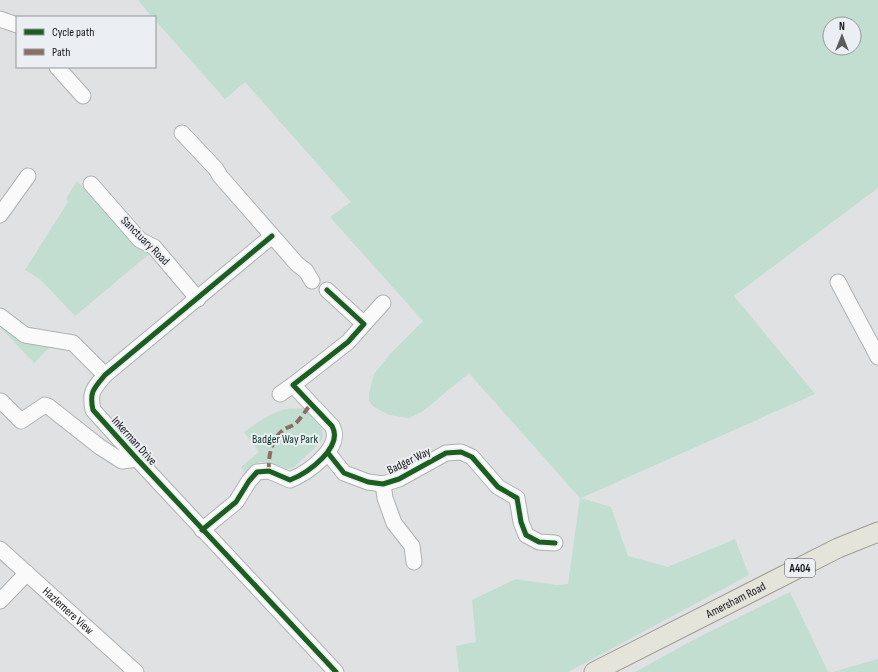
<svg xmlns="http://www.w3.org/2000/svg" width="878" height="672" font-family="'Sofia Sans Condensed',sans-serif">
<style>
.green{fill:#c1ded1;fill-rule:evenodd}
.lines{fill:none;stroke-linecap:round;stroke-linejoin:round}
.minor-casing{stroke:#afb1b2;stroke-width:17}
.major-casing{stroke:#9e9c8e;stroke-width:21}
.minor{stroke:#fafafb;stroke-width:15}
.major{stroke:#e4e4db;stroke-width:19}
.quiet{stroke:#8d6e63;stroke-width:4;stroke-dasharray:8 4;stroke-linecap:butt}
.cycleway-casing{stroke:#ebeef2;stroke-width:8}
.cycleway{stroke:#1b5e20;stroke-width:5}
.labels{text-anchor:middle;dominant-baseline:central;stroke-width:4;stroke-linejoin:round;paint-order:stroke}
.shield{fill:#ebeef2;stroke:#545558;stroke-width:1}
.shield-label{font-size:11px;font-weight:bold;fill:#131416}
.street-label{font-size:12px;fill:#131416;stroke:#ebeef2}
.park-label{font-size:12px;fill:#093b29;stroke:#ebeef2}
</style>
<rect width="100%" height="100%" fill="#dfe1e3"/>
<path class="green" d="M138,0H878V188L734,296L815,394L581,498L611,507L628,556L668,567L735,539L749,575L568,672H459L456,646L476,642L472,600L516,579L556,585L568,584L580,498L469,373L423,411L409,418L389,415L374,407L369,401V393L374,374L392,352L423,321L330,217L351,202L245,82L225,99L155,20V17H152ZM830,24H854V48H830Z
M77,181L139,248L149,254L75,316L40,279L25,270L68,202L66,199Z
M0,325L51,346L34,363L0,327Z
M305,407C314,417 329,429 320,443L294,467L288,469L261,462L255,464L245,472L241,467L259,452L244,432C257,423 270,413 286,409C293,407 299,411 305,407Z
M790,592L828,672H635L697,638Z
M878,659V672H833Z"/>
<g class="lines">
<defs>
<g id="minor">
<path d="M0,19L17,25"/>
<path d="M57,67L83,96"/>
<path d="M182,133L216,169L220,176L297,264L306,271L312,281"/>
<path d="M91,184L140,240L154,247L198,299"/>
<path d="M0,215L28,176"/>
<path d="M272,236L105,375C94,388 89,392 93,410L137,459L336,672"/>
<path d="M838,282L878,357"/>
<path d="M0,316L25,335L73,343L105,375"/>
<path d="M364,324L383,303"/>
<path d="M280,394L293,385"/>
<path d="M1,401L21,421L45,405L48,406L100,447L122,461L137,459"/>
<path d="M328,453L344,473L368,482L383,484L399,479L446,453L461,452L472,457L498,487L517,498L521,522L526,535L539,542L555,543"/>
<path d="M383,484L385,498L394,523L412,546L414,562"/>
<path d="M202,530L236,502L249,481L257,472L269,471L290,480C308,473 344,447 332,426L293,385L348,342L364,324L327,290"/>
<path id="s1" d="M0,549L136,672"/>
<path d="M0,601L27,573"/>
</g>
<g id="major">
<path id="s2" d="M594,672L838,548L878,532"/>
</g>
</defs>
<use href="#minor" class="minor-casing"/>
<use href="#major" class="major-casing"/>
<use href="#minor" class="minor"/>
<use href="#major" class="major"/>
<path class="quiet" d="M269,471C268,458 271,440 282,431C286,427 291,427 295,424C301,418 306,410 311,404"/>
<defs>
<path id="cycleway" d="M272,236L105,375C94,388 89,392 93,410L137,459L336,672
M328,453L344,473L368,482L383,484L399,479L446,453L461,452L472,457L498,487L517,498L521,522L526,535L539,542L555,543
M202,530L236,502L249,481L257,472L269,471L290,480C308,473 344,447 332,426L293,385L348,342L364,324L327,290"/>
</defs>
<use href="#cycleway" class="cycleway-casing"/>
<use href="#cycleway" class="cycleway"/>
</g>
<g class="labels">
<rect class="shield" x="785" y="559" width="30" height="18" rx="3"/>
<g class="shield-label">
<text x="800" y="568">A404</text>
</g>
<g class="street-label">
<text transform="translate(145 241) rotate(45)">Sanctuary Road</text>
<text transform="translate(134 441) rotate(48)">Inkerman Drive</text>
<text transform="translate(409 461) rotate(-26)">Badger Way</text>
<text stroke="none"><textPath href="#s2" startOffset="159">Amersham Road</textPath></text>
<text stroke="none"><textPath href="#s1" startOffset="92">Hazlemere View</textPath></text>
</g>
<g class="park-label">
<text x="285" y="439">Badger Way Park</text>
</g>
</g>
<rect x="16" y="16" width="140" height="52" fill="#ebeef2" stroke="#95979a"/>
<rect x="24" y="29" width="20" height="6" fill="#1b5e20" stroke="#95979a"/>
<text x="52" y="36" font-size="12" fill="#131416">Cycle path</text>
<rect x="24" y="49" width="20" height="6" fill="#8d6e63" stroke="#95979a"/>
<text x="52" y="56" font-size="12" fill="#131416">Path</text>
<g transform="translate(842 36)"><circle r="19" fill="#ebeef2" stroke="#95979a"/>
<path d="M0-3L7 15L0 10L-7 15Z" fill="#5a5c5e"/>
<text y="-6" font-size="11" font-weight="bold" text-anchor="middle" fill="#131416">N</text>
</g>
</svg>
